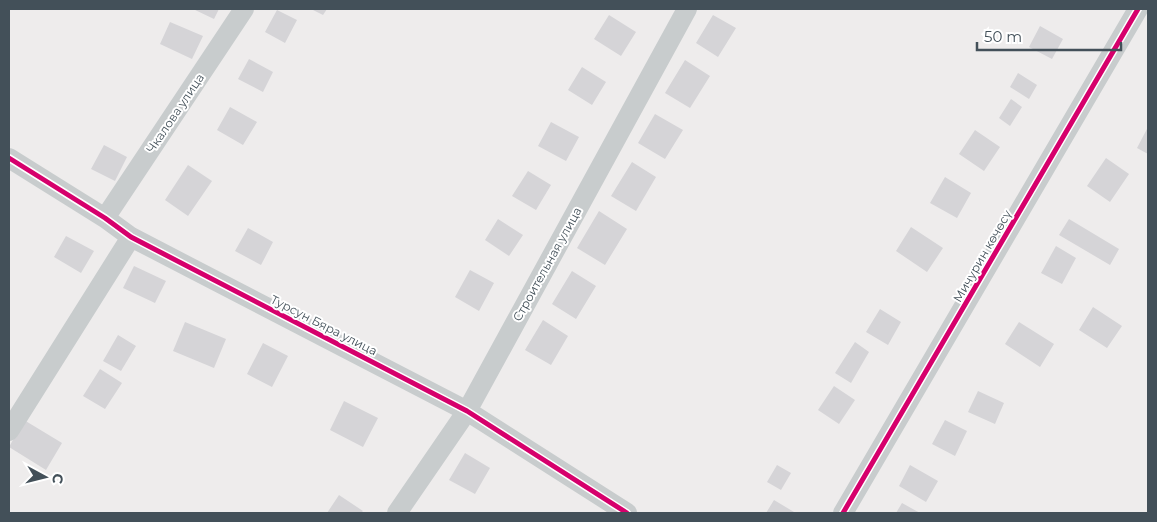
<svg xmlns="http://www.w3.org/2000/svg" width="1157" height="522" font-family="Montserrat,sans-serif">
<style>
.building{fill:#d5d4d7}
.lines{fill:none;stroke-linecap:round;stroke-linejoin:round}
.minor{stroke:#c8cccd;stroke-width:20}
.cycleway-casing{stroke:#fff;stroke-width:8}
.cycleway{stroke:#d6006c;stroke-width:5}
.labels{text-anchor:middle;dominant-baseline:central;stroke-width:4;stroke-linejoin:round;paint-order:stroke}
.street-label{font-size:12px;fill:#435059;stroke:#fff}
</style>
<rect width="100%" height="100%" fill="#eeecec"/>
<path class="building" d="M193,9H219L214,19Z
M311,9H327L323,15Z
M277,10L297,20L285,43L265,32Z
M609,15L636,32L621,56L594,39Z
M713,15L736,28L718,57L696,43Z
M170,22L203,36L192,59L160,44Z
M1040,26L1063,39L1052,59L1029,47Z
M249,59L273,72L263,92L238,79Z
M685,60L710,76L690,108L665,93Z
M582,67L606,82L592,105L568,90Z
M1018,73L1037,85L1029,99L1010,87Z
M1011,99L1022,107L1010,126L999,118Z
M230,107L257,122L243,145L217,130Z
M655,114L683,130L665,159L638,143Z
M551,122L579,137L566,161L538,146Z
M1148,127V154L1137,148Z
M975,130L1000,147L984,171L959,154Z
M104,145L127,157L115,181L91,169Z
M1106,158L1129,174L1110,202L1087,186Z
M632,162L656,177L636,211L611,196Z
M188,165L212,181L188,216L165,200Z
M528,171L551,185L536,210L512,196Z
M945,177L971,193L957,218L930,203Z
M599,211L627,229L605,265L577,248Z
M498,219L523,235L509,256L485,240Z
M1069,219L1119,249L1110,265L1059,235Z
M911,227L943,248L927,272L896,251Z
M248,228L273,242L261,265L235,251Z
M66,236L94,251L81,273L54,257Z
M1056,246L1076,258L1062,284L1041,273Z
M134,266L166,281L155,303L123,288Z
M470,270L494,283L479,311L455,297Z
M572,271L596,286L576,319L552,304Z
M1093,307L1122,326L1107,348L1079,330Z
M880,309L901,322L888,345L866,332Z
M543,320L568,336L551,365L525,350Z
M185,322L226,339L214,368L173,351Z
M1019,322L1054,344L1040,367L1005,344Z
M118,335L136,346L121,371L103,361Z
M855,342L869,352L851,383L835,373Z
M263,343L288,356L272,387L247,374Z
M100,369L122,383L105,409L83,396Z
M834,386L855,400L839,424L818,410Z
M978,391L1004,403L995,424L968,412Z
M344,401L378,418L363,447L330,430Z
M24,420L62,443L46,470L9,447Z
M945,420L967,431L955,456L932,444Z
M465,453L490,468L475,494L449,480Z
M777,465L791,473L781,490L767,482Z
M910,465L938,481L926,502L899,486Z
M339,495L363,511L361,513H327Z
M774,500L794,512L793,513H766Z
M902,503L920,513H896Z"/>
<g class="lines">
<path class="minor" d="M9,158L105,218L131,237L467,411L627,513
M105,218L244,9
M9,431L131,237
M397,513L467,411L687,9
M843,513L1138,9"/>
<defs>
<path id="cycleway" d="M9,158L105,218L131,237L467,411L627,513
M843,513L1138,9"/>
</defs>
<use href="#cycleway" class="cycleway-casing"/>
<use href="#cycleway" class="cycleway"/>
</g>
<g class="labels">
<g class="street-label">
<text transform="translate(175 113) rotate(-56)">Чкалова улица</text>
<text transform="translate(982 256) rotate(-60)">Мичурин көчөсү</text>
<text transform="translate(547 264) rotate(-61)">Строительная улица</text>
<text transform="translate(324 325) rotate(27)">Турсун Бяра улица</text>
</g>
</g>
<rect width="1157" height="522" fill="none" stroke="#435059" stroke-width="20"/>
<g transform="translate(45 477) rotate(97)" stroke="#ffffff" stroke-width="4" paint-order="stroke">
<path d="M0-4L9 19L0 12L-9 19Z" fill="#435059"/>
<text y="-8" font-size="14" font-weight="bold" text-anchor="middle" fill="#435059">С</text>
</g>
<path d="M977 42v8h144v-8" fill="none" stroke="#435059" stroke-width="2.5"/>
<text x="984" y="42" font-size="15" fill="#435059" stroke="#ffffff" stroke-width="4" paint-order="stroke">50 m</text>
</svg>
